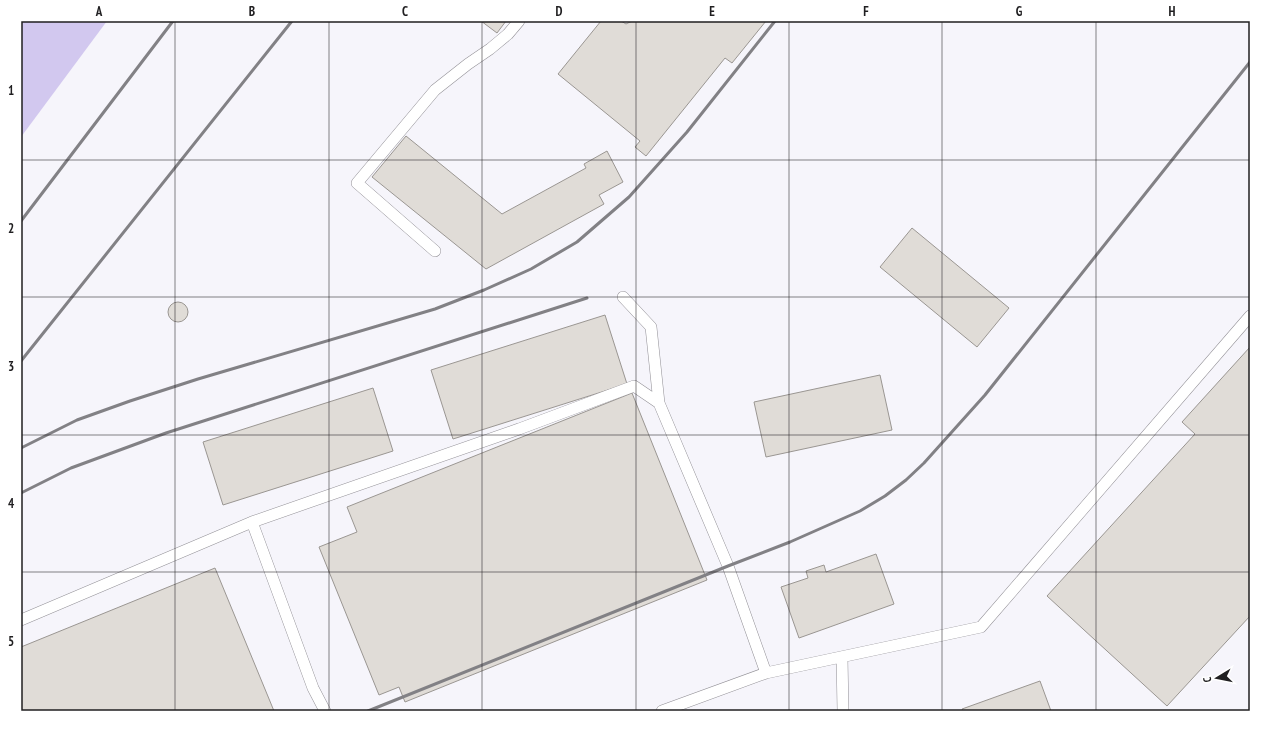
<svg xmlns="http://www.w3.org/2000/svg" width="1271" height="732" font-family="'PT Sans Narrow',sans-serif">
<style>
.green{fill:#d2c8ef}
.building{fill:#e0dcd7;stroke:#9a9692}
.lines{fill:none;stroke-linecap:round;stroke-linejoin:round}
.service-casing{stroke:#939197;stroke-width:12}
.service{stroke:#fff;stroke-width:11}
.rail{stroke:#828185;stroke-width:3}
.grid{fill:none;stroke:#201f21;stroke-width:1;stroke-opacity:0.55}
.neatline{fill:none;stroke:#201f21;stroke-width:1.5}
.grid-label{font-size:13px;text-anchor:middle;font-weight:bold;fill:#201f21}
</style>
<rect width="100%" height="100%" fill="#f6f5fb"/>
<path class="green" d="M21,21H107L21,137Z"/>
<path class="building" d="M481,21H506L497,33Z
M601,21H621L626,24L632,21H766L732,63L725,58L646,156L635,147L640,141L558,74Z
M406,136L502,214L586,168L584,164L607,151L623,182L599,195L604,204L486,269L372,177Z
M912,228L1009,308L977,347L880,267Z
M168 312a10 10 0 1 1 20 0a10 10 0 1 1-20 0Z
M605,315L627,384L453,439L431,370Z
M1250,347V616L1167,706L1047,596L1195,434L1182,422Z
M880,375L892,430L766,457L754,402Z
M373,388L393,451L223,505L203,442Z
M632,393L707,580L405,702L399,687L379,695L319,547L357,532L347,507Z
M876,554L894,604L799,638L781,587L808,578L806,571L824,565L826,572Z
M215,568L274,711H21V647Z
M1040,681L1051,711H963L962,709Z"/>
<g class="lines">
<defs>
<path id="service" d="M435,251L357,183L435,90L468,64L490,49L508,34L519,21
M623,297L651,327L659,403L728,566L766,673L981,627L1250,316
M252,522L313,688L325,711
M21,620L252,522L519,429L634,386L659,403
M842,657L843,711
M662,711L766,673"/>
</defs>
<use href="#service" class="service-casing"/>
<use href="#service" class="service"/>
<path class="rail" d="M21,221L173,21
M21,361L292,21
M21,448L77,420L130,401L198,379L435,309L484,290L531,269L577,242L629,197L687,132L775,21
M21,493L71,468L166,433L587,298
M368,711L728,566L790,542L860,511L885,496L906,480L924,463L985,395L1250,62"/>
</g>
<path class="grid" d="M175,21V711M329,21V711M482,21V711M636,21V711M789,21V711M942,21V711M1096,21V711M21,160H1250M21,297H1250M21,435H1250M21,572H1250"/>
<rect width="1271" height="732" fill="none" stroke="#ffffff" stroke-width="44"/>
<g transform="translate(1217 678) rotate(260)" stroke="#ffffff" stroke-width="3" paint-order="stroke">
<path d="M0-3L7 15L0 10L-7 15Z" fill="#201f21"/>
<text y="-6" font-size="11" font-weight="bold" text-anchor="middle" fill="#201f21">С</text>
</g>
<rect x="22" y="22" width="1227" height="688" class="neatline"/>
<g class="grid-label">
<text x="99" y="16">A</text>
<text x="252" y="16">B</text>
<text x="405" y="16">C</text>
<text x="559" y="16">D</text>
<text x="712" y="16">E</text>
<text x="866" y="16">F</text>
<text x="1019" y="16">G</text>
<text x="1172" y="16">H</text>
<text x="11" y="95">1</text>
<text x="11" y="233">2</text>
<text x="11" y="371">3</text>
<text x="11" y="508">4</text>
<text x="11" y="646">5</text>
</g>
</svg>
